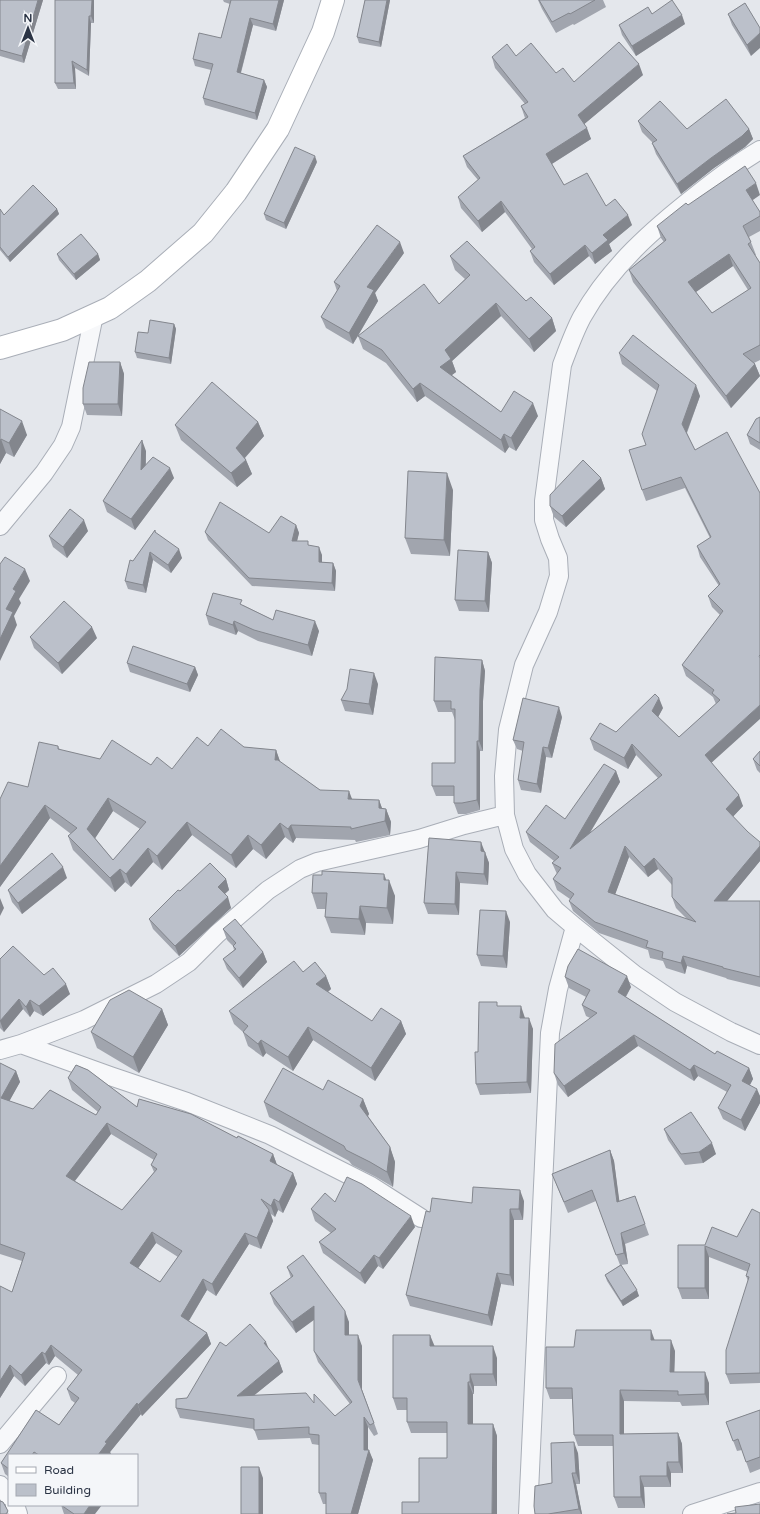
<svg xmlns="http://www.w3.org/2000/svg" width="760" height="1514" font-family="'Varela Round',sans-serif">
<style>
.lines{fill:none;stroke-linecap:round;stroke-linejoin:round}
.street-casing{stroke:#a9aeb7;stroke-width:20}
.secondary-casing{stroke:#a9aeb7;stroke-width:24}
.street{stroke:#f7f8fa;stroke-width:18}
.secondary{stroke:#fff;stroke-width:22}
.wall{fill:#a1a5ae;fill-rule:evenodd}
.shaded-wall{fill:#83868d}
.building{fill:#bbc0ca;stroke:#83868d;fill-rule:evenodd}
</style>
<rect width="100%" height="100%" fill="#e4e7ec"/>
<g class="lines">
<defs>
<path id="street" d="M760,150C738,163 718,178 698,194C653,229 610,267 582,317C574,332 568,349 562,365L544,501V520L550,539L558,558L559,576L548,612L524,665L508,730L504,776L505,815L514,849L527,874L555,910L575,927L635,975L675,1002L731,1032L760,1045
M0,526L44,473L63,445L71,427L94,315
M21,1044L110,1076L187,1102L270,1135L371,1186L421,1218
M0,1050L21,1044L84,1020L156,984L189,962L217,934L268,890L300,869L317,862L419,839L464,825L505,815
M0,1444L57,1376
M0,1485L9,1496
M15,1505L18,1514
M528,1514L550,1033L558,989L575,927
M692,1514L760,1492"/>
<path id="secondary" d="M0,348L62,330L110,308L148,281L203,233L236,192L278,129L323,32L333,0"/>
</defs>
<use href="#street" class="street-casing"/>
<use href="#secondary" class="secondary-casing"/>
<use href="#street" class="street"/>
<use href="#secondary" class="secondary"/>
</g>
<path class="wall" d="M0,0H43L24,63L0,56Z
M55,0H94V23H91L89,76L75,68L76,89H58L55,83Z
M223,0H284L276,31L253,25L241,73L264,80L267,87L257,120L205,105L203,98L211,70L195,66L193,59L221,38L230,4L224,2Z
M365,0H390L381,47L359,43L357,37Z
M538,0H603L606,7L574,25L573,24L556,33L542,9Z
M745,3L751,56L732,25L728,14Z
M652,14L685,24L636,56L622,35L619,25Z
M516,56L556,73L574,82L643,75L584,124L591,139L552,164L564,185L606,206L632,225L609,244L612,251L595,264L589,256L554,285L534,262L530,251L532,249L505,212L482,232L461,208L458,197L478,180L467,167L463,156L525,118L521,106L525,104L495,68L492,57Z
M638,121L687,129H749L753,139L745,147L714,168L681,194L656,154L652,143H653L642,132Z
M317,162L286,229L266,220L264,214Z
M752,200L760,212V231L749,237L756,255H755L760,263V360L754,363L755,364L760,376L731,408L633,282L629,270L664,242L661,238L657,226L688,205ZM733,266L748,290L712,313L696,292Z
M0,209L4,215L57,209L59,214L10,262L0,250Z
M404,253L375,293L378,301L358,336L439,304L465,279L455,270L450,256L526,301L552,318L556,331L534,352L501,316L452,361L456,372L452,375L501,412L538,416L516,451L509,447L505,453L425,396L417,402L386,363L363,349L358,336L353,344L326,328L321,317L337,291L334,282Z
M57,254H98L100,260L76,280L59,260Z
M174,324L176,329L171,364L137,358L135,352Z
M619,353L700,396L687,433L695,450L760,493L712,763L743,806L733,816L760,861L727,901H760V987L727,979L726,978L687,966L685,974L666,968L663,961L650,958L648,950L599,933L573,911L569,901L570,899L557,890L553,879L557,874L552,863L554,861L530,842L526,832L565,819L616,771L620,782L590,833L658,778L636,755L628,769L594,750L590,739L616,732L663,708L658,717L679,737L716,704L713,697L686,676L682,665L720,615L712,607L708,596L719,586L700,557L697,546L710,538L685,488L646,501L642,490L646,445L657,391L622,364ZM629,857L648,877L658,869L672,885V897L676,908L687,919L615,894Z
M120,362L124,374L122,416L87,415L83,404Z
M0,409L27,435L14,457L6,453L0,464Z
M760,417V450L750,444L747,435Z
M258,422L264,436L245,458L246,460L252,474L237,487L181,440L175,425Z
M146,451V465L174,478L135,530L107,512L103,501Z
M601,478L605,489L566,527L554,517L550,506Z
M453,490L450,556L411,554L405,538Z
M296,525L299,533L297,541L310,546L322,555V562L333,563L336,571L335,591L252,586L208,540L205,532L269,533Z
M155,530L156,533L182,558L171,573L153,560L146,593L128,589L125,581L133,561Z
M88,531L67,558L53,547L49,536Z
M488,552L492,563L489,612L459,611L455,600Z
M243,605L273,620L319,631L312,656L258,641L238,631L236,635L209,625L206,615Z
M30,637L97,638L62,674L34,648Z
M482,660L485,671L483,701V751H480V810L466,814H458L454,803V796H436L432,786L455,763V720L452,712H438L434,701Z
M127,663L195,667L198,675L190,692L130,672Z
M378,684L373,715L345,711L341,700Z
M562,717L552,758L546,757L541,793L521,790L518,780L523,751L517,749L513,740Z
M58,746L60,750L100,759L151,765L172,769L208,746L244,747L276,750L280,762L320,790L352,799L379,800L382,808L386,809L391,822L390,835L356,842L355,840L296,838L293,843L285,837L266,859L253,849L236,868L192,835L162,870L153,862L131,887L125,882L115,892L73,850L68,836L71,834L50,818L0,887V799L28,787ZM113,811L140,829L113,860L95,838Z
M760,751V773L757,770L753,759Z
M429,838L485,852L489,863L488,885L460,883L459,915L428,914L424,903Z
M67,878L22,914L12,902L8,890Z
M226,879L229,890L225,894L231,908L179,956L153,929L149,919L180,891Z
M386,880L395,896L393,924L366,923L365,935L331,933L325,917L326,909H317L312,893Z
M510,922L507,968L481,966L477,955Z
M223,929L263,952L267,962L243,988L227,969L223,959L234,950L233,946L227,940Z
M0,959L44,975L70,994L43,1016L34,1011L30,1017L23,1009L4,1032L0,1028Z
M303,972L326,976L331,989L328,992L372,1021H401L406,1034L375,1081L313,1040L293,1071L266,1053L263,1057L248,1046L243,1032L234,1024L229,1011Z
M565,977L631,987L626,997L715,1054L749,1068L753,1079L750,1085L760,1096V1103L745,1131L723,1119L718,1108L727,1092L698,1076L694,1081L638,1046L568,1097L558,1085L554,1073L590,1018L586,1016L582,1005L586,997L569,988Z
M499,1006L525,1018L533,1029L531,1093L480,1095L476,1084L478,1052Z
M162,1009L168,1025L139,1073L97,1048L91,1032Z
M0,1063L16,1071L20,1082L9,1101L33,1109L50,1090L96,1115L98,1112L72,1090L68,1078L76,1065L88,1070L137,1107L139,1099L191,1114L237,1138L238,1136L273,1154L277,1165L293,1173L297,1184L283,1213L278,1210L275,1217L271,1214L273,1221L261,1249L249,1244L216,1296L207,1290L189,1321L207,1333L211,1344L142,1416L141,1414L110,1452L111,1454L110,1455H9V1477L5,1474L1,1463L36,1410L59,1425L75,1403L71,1400L67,1389L78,1375L55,1356L49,1365L46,1363L25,1386L14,1376L0,1398V1286L12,1292L22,1261L0,1254ZM111,1134L154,1160L151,1165L154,1172L122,1210L75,1181ZM156,1243L178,1257L160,1282L138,1268Z
M323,1090L363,1099L369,1114L368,1116L390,1147L395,1162L393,1187L376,1177L352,1165L349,1161L269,1117L264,1102Z
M664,1129L716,1154L703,1163L685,1165L668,1140Z
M610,1150L614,1161L619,1201L635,1196L649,1235L625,1244L628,1264L621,1265L639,1296L623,1306L607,1281L605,1275L620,1265L596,1201L568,1213L552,1174Z
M524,1201L523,1220H514V1286L501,1284L492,1326L410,1306L406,1295L430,1212L472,1203Z
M335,1202L415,1227L383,1269L378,1266L365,1284L323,1253L319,1242L331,1233L315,1221L311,1209Z
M760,1213V1383L730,1384L726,1374L748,1281L746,1276L748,1272L709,1257V1299H682L678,1288L705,1245L737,1237Z
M287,1267L349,1322V1335L362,1346V1390L378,1434L374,1436L368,1427V1450L373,1460L358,1514H326V1504H323L319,1493V1445L312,1444L310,1438L258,1440L254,1429L180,1418L176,1408L187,1398L226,1346L268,1348L279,1361L283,1372L254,1395L314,1403L335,1416L350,1404L318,1362L314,1351V1319L296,1333L274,1304L270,1293L291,1278Z
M655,1340L675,1351L674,1372L709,1383V1405L682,1406L680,1402L624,1401V1434L678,1433L682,1444L683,1473H671V1487H644L645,1508H618L614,1497L613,1446H578L574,1435L572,1399H550L546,1388L574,1347Z
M434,1346L497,1358V1386H474V1394H473V1424H493L497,1436L419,1502L447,1458V1433H411L407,1422V1410H397L393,1398Z
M760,1410V1469L750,1473L742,1450L737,1451L726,1422Z
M578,1453L580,1484H576L582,1514H535L552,1483Z
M61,1505L95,1514H64Z"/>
<path class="shaded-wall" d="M38,0H43L24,63L22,56Z
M92,0H94V23L91,16Z
M279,0H284L276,31L273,24Z
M387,0H390L381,47L379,42Z
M682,15L685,24L636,56L632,46Z
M89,16L91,23L89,76L87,70Z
M250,18L253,25L239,79L237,72Z
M760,33V48L751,56L747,45Z
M72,61L75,68L76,89L74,83Z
M639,64L643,75L582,126L578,115Z
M264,80L267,87L257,120L255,113Z
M587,128L591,139L550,165L546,154Z
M749,129L753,139L745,147L714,168L681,194L677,184Z
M315,156L317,162L286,229L284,223Z
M756,183L760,195L750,202L746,190Z
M501,201L505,212L482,232L478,221Z
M57,209L59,214L10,262L8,257Z
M628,215L632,225L609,244L612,251L595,264L592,253L603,235Z
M400,242L404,253L375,293L378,301L353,344L349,333L367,287Z
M585,245L589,256L554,285L550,274Z
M98,254L100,260L76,280L74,274Z
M729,254L733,266L693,294L688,282Z
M496,303L501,316L452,361L456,372L445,380L440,367L445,350Z
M552,318L556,331L534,352L529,339Z
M174,324L176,329L171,364L169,358Z
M120,362L124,374L122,416L118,404Z
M755,364L760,376L731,408L726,396Z
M420,383L425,396L417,402L413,389Z
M696,385L700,396L686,434L682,424Z
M533,403L538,416L516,451L511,438Z
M22,421L27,435L14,457L9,443Z
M258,422L264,436L241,462L236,448Z
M504,434L509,447L505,453L501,440Z
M1,439L6,453L0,464V441Z
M142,440L146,451L145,481L141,470Z
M246,460L252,474L237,487L231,473Z
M170,468L174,478L135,530L131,519Z
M447,473L453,490L450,556L444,540Z
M601,478L605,489L566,527L562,516Z
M84,520L88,531L67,558L63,547Z
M296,525L299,533L295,549L292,541Z
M319,547L322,555V571L319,562Z
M179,549L182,558L171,573L168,565Z
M150,552L153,560L146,593L143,585Z
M488,552L492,563L489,612L485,601Z
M333,563L336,571L335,591L332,583Z
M25,569L30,581L19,599L21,603L14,616L17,625L0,661V639L6,609L13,589Z
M234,621L238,631L236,635L233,625Z
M315,621L319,631L312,656L308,645Z
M92,627L97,638L62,674L58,663Z
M482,660L485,671L483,701V751L479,741L480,690Z
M195,667L198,675L190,692L187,684Z
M374,673L378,684L373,715L369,704Z
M659,698L663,708L656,721L652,711Z
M760,705V719L709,765L705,755Z
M559,707L562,717L552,758L548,748Z
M477,741L480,751V810L477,800Z
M632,744L636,755L628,769L624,758Z
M543,747L546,757L541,793L537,784Z
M276,750L281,764L275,760Z
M616,771L620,782L574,859L570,849Z
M349,791L354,804L348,799Z
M739,795L743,806L730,820L726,809Z
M108,798L113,811L92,843L87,829Z
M379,800L384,814L379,808Z
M45,805L50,818L0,887V866Z
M386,809L391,822L390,835L385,821Z
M187,822L192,835L162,870L157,856Z
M280,823L285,837L266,859L261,845Z
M291,825L296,838L293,843L288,829Z
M248,835L253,849L236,868L231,855Z
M481,842L489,863L488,885L484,874L481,851Z
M625,846L629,857L612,903L608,892Z
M760,846V861L718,912L714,901Z
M148,848L153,862L131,887L126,874Z
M654,858L658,869L648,877L644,867Z
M63,867L67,878L22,914L18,903Z
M120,869L125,882L115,892L110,878Z
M456,872L460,883L459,915L455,904Z
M384,874L389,887V880L395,896L393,924L387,908L384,880Z
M226,879L229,890L221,897L218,887Z
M228,897L231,908L179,956L175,946Z
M0,898L4,908L0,916Z
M360,906L366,923L365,935L359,919Z
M506,911L510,922L507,968L503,956Z
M263,952L267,962L243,988L239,978Z
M683,956L687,966L685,974L681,963Z
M326,976L331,989L321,997L316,984Z
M627,976L631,987L622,1003L618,992Z
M66,984L70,994L43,1016L39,1006Z
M19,999L23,1009L4,1032L0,1021Z
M30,1000L34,1011L30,1017L26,1007Z
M521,1006L525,1018H520Z
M162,1009L168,1025L139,1073L133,1057Z
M529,1018L533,1029L531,1093L527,1082Z
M401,1021L406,1034L375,1081L371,1068Z
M308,1027L313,1040L293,1071L288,1057Z
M634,1035L638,1046L568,1097L564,1086Z
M261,1040L266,1053L263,1057L258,1044Z
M694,1065L698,1076L694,1081L690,1070Z
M749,1068L753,1079L746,1092L742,1081Z
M16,1071L20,1082L5,1109L1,1098Z
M757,1089L760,1096V1103L745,1131L741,1120Z
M363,1099L369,1114L365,1121L360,1106Z
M107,1123L111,1134L70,1187L66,1176Z
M712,1143L716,1154L703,1163L699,1152Z
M390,1147L395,1162L393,1187L387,1172Z
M610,1150L614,1161L621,1213L617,1202Z
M273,1154L277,1165L270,1161Z
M293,1173L297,1184L283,1213L279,1202Z
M520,1190L524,1201L523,1220L519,1209Z
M274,1199L278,1210L275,1217L271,1206Z
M510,1209L514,1220V1286L510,1275Z
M269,1210L273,1221L261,1249L257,1238Z
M411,1216L415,1227L383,1269L379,1258Z
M152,1232L156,1243L134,1274L130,1263Z
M245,1233L249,1244L216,1296L212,1284Z
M621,1233L625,1244L628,1264L624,1253Z
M705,1246L709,1257V1299L705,1288Z
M374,1255L378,1266L365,1284L360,1273Z
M497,1273L501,1284L492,1326L488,1315Z
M203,1279L207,1290L185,1327L181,1316Z
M637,1290L639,1296L623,1306L621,1301Z
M314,1306L318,1317L296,1333L292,1322Z
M345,1311L349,1322V1346L345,1335Z
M651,1330L655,1341L651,1340Z
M207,1333L211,1344L142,1416L138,1405Z
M358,1335L362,1346V1390L378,1434L358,1380Z
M430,1335L435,1347L430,1346Z
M671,1340L675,1351L674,1383L670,1372Z
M266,1342L270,1352L264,1343Z
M51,1345L55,1356L49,1365L45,1354Z
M493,1346L497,1358V1386L493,1374Z
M42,1352L46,1363L25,1386L21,1375Z
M279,1361L283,1372L241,1406L237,1396Z
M10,1365L14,1376L0,1398V1381Z
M705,1372L709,1383V1405L705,1394Z
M470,1374L474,1386V1394L470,1382Z
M468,1382L473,1394V1436L468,1424Z
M620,1390L624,1401V1445L620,1434Z
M137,1403L141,1414L110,1452L111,1454L110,1455H98L105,1442Z
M364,1417L368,1427V1454L369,1450L373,1460L358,1514H351L364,1450Z
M493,1424L497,1436V1514H492Z
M678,1433L682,1444L683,1473L679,1462Z
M574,1442L578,1453L580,1484L576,1473Z
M667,1462L671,1473V1487L667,1476Z
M259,1467L263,1478V1514H259Z
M572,1473L576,1484L582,1514H581L579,1509Z
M640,1476L644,1487L645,1508L641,1497Z
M90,1505H102L95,1514H84Z"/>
<path class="building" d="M0,0H38L22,56L0,50Z
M55,0H92L91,16H89L87,70L72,61L74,83H55Z
M231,0H279L273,24L250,18L237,72L264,80L255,113L203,98L213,64L193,59L199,33L221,38Z
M365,0H387L379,42L357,37Z
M539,0H595L570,14L569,13L552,22Z
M672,0L682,15L632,46L619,25L648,7L652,14Z
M745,3L760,28V33L747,45L728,14Z
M619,42L639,64L578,115L587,128L546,154L564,185L587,173L606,206L615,199L628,215L603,235L608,240L592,253L585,245L550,274L530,251L535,247L501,201L478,221L458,197L480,178L463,156L528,117L521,106L528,102L492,57L507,44L516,56L531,43L556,73L563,68L574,82Z
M726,99L749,129L742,136L711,158L677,184L652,143L657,140L638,121L660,101L687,129Z
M295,147L315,156L284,223L264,214Z
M745,166L756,183L746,190L760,212V216L743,226L751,242L748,244L760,263V345L743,354L755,364L726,396L629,270L666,240L657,226L686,203L688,205ZM729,254L751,288L712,313L688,282Z
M33,185L57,209L8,257L0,247V209L4,215Z
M377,225L400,242L367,287L374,290L349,333L321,317L340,286L334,282Z
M81,234L98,254L74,274L57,254Z
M467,241L526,301L531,297L552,318L529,339L496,303L445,350L451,359L440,367L501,412L514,391L533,403L511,438L504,434L501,440L420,383L413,389L382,350L358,336L424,284L439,304L470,275L450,256Z
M150,320L174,324L169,358L135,352L138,332L148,333Z
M633,335L696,385L682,424L695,450L727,432L760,493V655L759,656L760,658V705L705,755L739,795L726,809L748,832L760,842V846L714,901H760V977L723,968V967L683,956L681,963L662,958L663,952L646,947L648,941L595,922L569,901L574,894L553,879L561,868L552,863L559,857L526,832L546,805L565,819L604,764L616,771L570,849L662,775L632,744L624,758L590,739L600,723L616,732L655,694L659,698L652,711L679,737L720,700L712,693L714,690L682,665L723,611L708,596L720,584L697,546L711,537L681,477L642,490L629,450L646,445L642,434L659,385L619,353ZM625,846L644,867L654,858L672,878V897L696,922L608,892Z
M89,362H120L118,404H83V388Z
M212,382L258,422L236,448L246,460L231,473L175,425Z
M0,409L22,421L9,443L1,439L0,441Z
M760,417V443L747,435L756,419Z
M142,440L141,470L153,457L170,468L131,519L103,501Z
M583,460L601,478L562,516L550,506V495Z
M408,471L447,473L444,540L405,538Z
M220,502L269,533L281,516L296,525L292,541H308V545L319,547V562L333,563L332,583L249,578L205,532Z
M70,509L84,520L63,547L49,536Z
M155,530V532L179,549L168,565L150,552L143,585L125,581L130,560L133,561Z
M458,550L488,552L485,601L455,600Z
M5,557L25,569L13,589L16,591L6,609L13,612L0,639V564Z
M213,593L242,600L240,604L273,620L276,610L315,621L308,645L254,630L234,621L233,625L206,615Z
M64,601L92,627L58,663L30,637Z
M133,646L195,667L187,684L127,663Z
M435,657L482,660L480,690L479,741H477V800L462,803H454V786H432V763H455V709H451V701H434Z
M350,669L374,673L369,704L341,700L347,689Z
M523,698L559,707L548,748L543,747L537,784L518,780L524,742L513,740Z
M221,729L244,747L276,750L275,760H278L320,790L349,791L348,799L379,800V808L386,809L385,821L351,829V827L291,825L288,829L280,823L261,845L248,835L231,855L187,822L157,856L148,848L126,874L120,869L110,878L68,836L77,828L45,805L0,866V799L8,782L28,787L39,742L58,746V749L100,759L112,740L151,765L157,757L172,769L197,737L208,746ZM108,798L146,822L113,860L87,829Z
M760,751V766L753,759Z
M429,838L481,842V851L485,852L484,874L456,872L455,904L424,903Z
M52,853L63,867L18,903L8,890Z
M210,863L226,879L218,887L228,897L175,946L149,919L178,890L180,891Z
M322,871L384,874V880H389L387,908L360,906L359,919L325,917L327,893H312L313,875H322Z
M480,910L506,911L503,956L477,955Z
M235,919L263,952L239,978L223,959L236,949L233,946L236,943L223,929Z
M13,946L44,975L53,968L66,984L39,1006L30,1000L26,1007L19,999L0,1021V959Z
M578,949L627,976L618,992L715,1054L717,1051L749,1068L742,1081L757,1089L741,1120L718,1108L731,1085L694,1065L690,1070L634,1035L564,1086L554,1073L555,1044L597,1013L582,1005L590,990L565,977L568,966Z
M294,961L303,972L315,962L326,976L316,984L372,1021L381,1008L401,1021L371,1068L308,1027L288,1057L261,1040L258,1044L243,1032L248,1026L229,1011Z
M129,990L162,1009L133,1057L91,1032L110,1000Z
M479,1002H497V1006H521L520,1018H529L527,1082L476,1084L475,1052H478Z
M0,1063L16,1071L1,1098L33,1109L50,1090L96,1115L101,1107L68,1078L76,1065L88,1070L137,1107L139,1099L191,1114L237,1138L238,1136L273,1154L270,1161L293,1173L279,1202L274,1199L271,1206L261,1199L269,1210L257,1238L245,1233L212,1284L203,1279L181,1316L207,1333L138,1405L137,1403L105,1442L107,1443L98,1455H39L34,1452L32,1455H9V1469L1,1463L36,1410L59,1425L79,1398L67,1389L82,1370L51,1345L45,1354L42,1352L21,1375L10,1365L0,1381V1286L12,1292L25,1253L0,1244ZM107,1123L157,1154L151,1165L157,1169L122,1210L66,1176ZM152,1232L182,1251L160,1282L130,1263Z
M283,1068L323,1090L328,1080L363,1099L360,1106L390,1147L387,1172L370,1162L346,1150L344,1146L264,1102Z
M691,1112L712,1143L699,1152L681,1154L664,1129Z
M610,1150L617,1202L635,1196L645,1224L621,1233L624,1253L616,1255L592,1190L564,1202L552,1174Z
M347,1177L362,1184L411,1216L379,1258L374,1255L360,1273L319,1242L336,1229L311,1209L325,1193L335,1202Z
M473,1187L520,1190L519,1209H510V1275L497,1273L488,1315L406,1295L426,1211L430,1212L432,1198L472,1203Z
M752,1209L760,1213V1373L726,1374V1350L749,1277L746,1276L750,1264L705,1246V1288H678V1245H705L712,1227L737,1237Z
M303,1255L345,1311V1335H358V1380L374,1423L370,1425L364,1417V1450H369L351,1514H326V1493H319V1435L309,1434V1427L254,1430V1419L176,1408V1399L187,1398L220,1342L226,1346L250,1324L266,1342L264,1343L279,1361L237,1396L306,1393L314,1403V1394L335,1416L352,1402L314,1351V1306L292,1322L270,1293L293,1276L287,1267Z
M621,1265L637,1290L621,1301L605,1275Z
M576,1330H651V1340H671L670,1372H705V1394L678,1395V1391L620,1390V1434L678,1433L679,1462H667V1476H640L641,1497H614L613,1435H574L572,1388H546V1347H574Z
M393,1335H430V1346H493V1374H470V1382H468V1424H493L492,1514H402V1502H419V1458H447V1422H407V1398H393Z
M760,1410V1457L746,1462L738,1439L733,1441L726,1422Z
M574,1442L576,1473H572L579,1509L548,1514H535L534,1506L535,1486L552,1483L551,1443Z
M241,1467H259V1514H241Z
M0,1501L3,1502L8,1511L6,1514H0Z
M760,1504V1514H727L736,1513L735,1507Z
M61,1505H90L84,1514H74Z"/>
<rect x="8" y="1454" width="130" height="52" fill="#f4f6f9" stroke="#a4a8b1"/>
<rect x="16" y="1467" width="20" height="6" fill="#ffffff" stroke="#a4a8b1"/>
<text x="44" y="1474" font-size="12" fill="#2b3445">Road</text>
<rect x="16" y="1484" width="20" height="12" fill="#bbc0ca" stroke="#a4a8b1"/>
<text x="44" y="1494" font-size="12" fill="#2b3445">Building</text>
<g transform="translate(28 28)" stroke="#f4f6f9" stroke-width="3" paint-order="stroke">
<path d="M0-3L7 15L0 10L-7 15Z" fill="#2b3445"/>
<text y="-6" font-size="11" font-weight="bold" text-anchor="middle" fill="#2b3445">N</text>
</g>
</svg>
